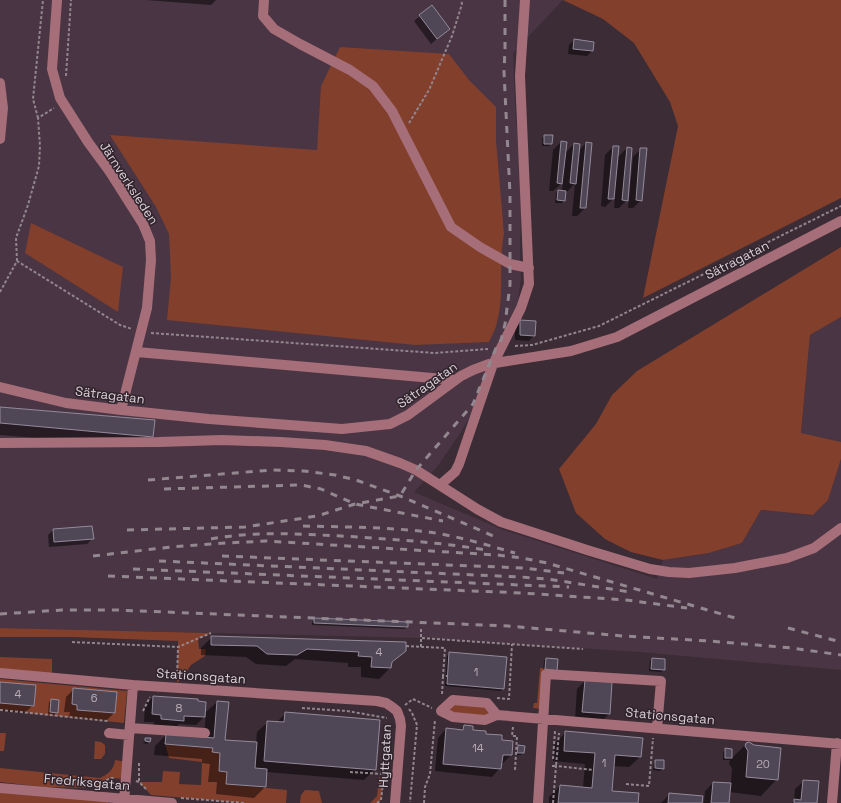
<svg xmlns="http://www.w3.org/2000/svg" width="841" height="803" font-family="'Space Grotesk',sans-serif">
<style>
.built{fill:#493543}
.green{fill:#823f2c}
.shadow{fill:#0007}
.building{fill:#4f4756;stroke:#938a9b}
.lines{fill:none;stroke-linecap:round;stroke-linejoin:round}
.path{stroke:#92868e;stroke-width:2;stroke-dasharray:3 2;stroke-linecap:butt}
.minor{stroke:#a56e78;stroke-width:10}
.rail{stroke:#948890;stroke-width:3;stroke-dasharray:7 7;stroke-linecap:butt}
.labels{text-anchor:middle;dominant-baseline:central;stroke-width:3;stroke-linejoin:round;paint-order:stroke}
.number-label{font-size:11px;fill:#b7aeb6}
.street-label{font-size:13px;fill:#dad0d6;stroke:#30232c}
</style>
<rect width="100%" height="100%" fill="#3b2c36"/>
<path class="built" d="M0,0H563L513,53L516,119L522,179L520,247L521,278L517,307L481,398L461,432L437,467L414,492L501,529L657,579L663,560L709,553L742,543L761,510L813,515L828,500L841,459V670L639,652L421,638L0,628Z
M841,317V442L801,434L810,335Z"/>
<path class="green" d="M563,0H841V198L643,298L678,126L670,102L634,43L603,19Z
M340,47L449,54L469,80L496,107V140L504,234C498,263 505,293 497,322C496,329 492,335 489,342L415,345L167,320L171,277L169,234L156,207L110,135L317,150L321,86Z
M31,223L123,267L118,312L25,253Z
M841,247V317L810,335L801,433L841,442V459L828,500L813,515L761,510L742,543L709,553L663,560L631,552L605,539L576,513L559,469L596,424L612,395L637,371Z
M0,628L211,633L198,639L199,649H206L205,656L191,665L184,675L177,683L178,641L72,637H0Z
M0,657L52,659V677L0,673Z
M540,668H545L542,709L533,708L534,703H537Z
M0,679L127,691L124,723L0,710Z
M453,700L487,703L497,715L485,720L441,711Z
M0,733H6L4,751H0Z
M95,741L101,742L105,745V754L101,759H94Z
M165,744L213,748L212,752L220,753L219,771L227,772L226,784L287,790L286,803H244L151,795L139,782H162L163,771L180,772L179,784L201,785L202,762L169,758Z
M115,760L127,762L126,779L110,778L94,788L44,787L0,782V768L100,778C108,774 114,770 115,760Z
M379,777L384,778L381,800L377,803H370L377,796Z
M0,788L108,797V803H0Z
M305,790L319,791L322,803H300L301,795Z"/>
<path class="shadow" d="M146,0H216L211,5Z
M432,6L449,29L431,44L414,21Z
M574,40L593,43L592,51L587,56L568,54L569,45Z
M545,136L551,144L549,146H542V138Z
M561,142L564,154L574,144L578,152L586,143L585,208L577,216H572L575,183L567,192H565L564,201L562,203H555L556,193L558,191H562L563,182L553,191H549L553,150Z
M613,147L617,158L627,148V200L619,208H614L615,197L605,207L601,206L605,155Z
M641,149V200L633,208H628L633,157Z
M521,321L534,335L529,341L515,340V326Z
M0,408L152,436L142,447L0,435Z
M53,530L93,538L87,544L49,547L48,535Z
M315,619L407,626L405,629L312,625V622Z
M212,637L405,651L390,665V668L379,679L361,677V667H348V663L295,659L286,666L256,664L246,657L201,655V648Z
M450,653L503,688L501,691L445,686L447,656Z
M546,659L554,672H543L544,661Z
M652,659L664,669L661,672L649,671L650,661Z
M585,681L609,714L601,722L575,720L577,689Z
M0,683L33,705L25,713L0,711Z
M74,689L114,713L106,721L69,717L70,712H64L66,697Z
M153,697L204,717L196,725L179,724L174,729L153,727L154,722H144L145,705Z
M52,700L57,712L54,715L48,714L49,702Z
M217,702L224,741L256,743L257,732L268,722H277L286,713L375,769L364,780L266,772L265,787L254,798L216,794L217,782H208L210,764L202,763V759L154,755L155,746L166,735L204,738L206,712Z
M464,726L472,731L501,741L511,755L503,763H501L500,768L492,777L435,771L438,738L446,729L460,731Z
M566,732L640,757L629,767L613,766L611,792L637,803H549V797L560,786L583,788L585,764L553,761L555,743Z
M146,739L149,741L147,744L143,743Z
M746,744L754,746L777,779L761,796L729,792L728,803H704L705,791L713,783L731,784L732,768L729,764L730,760H723V752L726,749L731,750V759Z
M519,746L523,753L521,755H515L516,748Z
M656,761L663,768L660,771L653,770L654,763Z
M804,781L816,803H792L794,801L795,789Z
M670,794L701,803H661Z"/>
<path class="building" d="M432,5L450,29L437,39L419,15Z
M574,39L594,42L593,51L573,49Z
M544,135H553L552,144H544Z
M561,141L567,142L562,184L557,183Z
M586,142L592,143L586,208H580Z
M574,143L580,144L576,184L570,183Z
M613,146H619L614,199H608Z
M627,147L632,148L628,201L622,200Z
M640,148H647L642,201L636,200Z
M558,190L566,191L565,201L557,200Z
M520,320L536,321L535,336L520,335Z
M0,407L155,420L153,437L0,423Z
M92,526L94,539L54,542L53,529Z
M314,618L408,622V627L314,623Z
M211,636L406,642V651L392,662L391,668L371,667L372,657L358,656L359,652L307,649L297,655L267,654L257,646L211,645Z
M449,652L507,657L504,689L447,684Z
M546,658L558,659L557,671L545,669Z
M652,658L665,659V670L651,669Z
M585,680L612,682L610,714L582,712Z
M0,682L36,685L34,706L0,703Z
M73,688L117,692L115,713L77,710V705L72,704Z
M153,696L198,699V701L206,702L205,717L184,716V721L161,719V715L152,714Z
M51,699L59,700L58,713L50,712Z
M217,701L229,702L225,740L257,742L255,768L267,769L266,787L226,784L227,772L219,771L220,753L212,752L213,748L165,744L166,734L214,738Z
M285,712L380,720L376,770L264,761L267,721L284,722Z
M464,725L473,726V730L486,731V734L502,735V740L513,741L512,755H503L501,769L443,764L446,728L463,730Z
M565,731L643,738L641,757L615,755L612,791L639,793L638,803H558L560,785L592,788L595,753L564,751Z
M145,738H151L150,742L145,741Z
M749,742L754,745L781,748L778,780L746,777L748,751L745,746L746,743Z
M518,745L525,746L524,753H517Z
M725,748L732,749V758H725Z
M655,760H664V769L655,768Z
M803,780L819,781L817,803H794V799L801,800Z
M713,782L731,783L729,803H711Z
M669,793L703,796L702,803H668Z"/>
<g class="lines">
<path class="path" d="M66,76L71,0
M38,118L33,99L43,0
M409,123L429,90L452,36L462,4L461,0
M17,261L16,238L28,205L39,166L40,146L38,118L54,108
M0,292L17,261L120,325L132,329
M151,333L435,353L488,349
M515,346L532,345L599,326L841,206
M421,629V638L583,649
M72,642L178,647L211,633
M406,646L445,648L443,676H447
M421,647V638
M177,678L178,647
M442,694L443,676
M497,698L509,699L512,644
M405,705L413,699L432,708
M302,708L347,711L387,718
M409,709L412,713L417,725L410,802
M0,710L108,721
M143,711L150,697
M513,727L512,736H517L515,770
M553,759L555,731
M139,763V782
M552,766H556L559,733
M350,772L384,774
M136,781L139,782L147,790
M626,784L649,786L653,738
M98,786L110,778H115
M181,798L244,803
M381,800L386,758
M377,803L381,800
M424,803L425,787L430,774L435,720
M553,803L556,766L594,770"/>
<path class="minor" d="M264,0L263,16L274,29L300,44L350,70L373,86L392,111L451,227L480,247L510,264L529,268
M57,1L52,69L60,98L88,142L110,172L143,224L150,241L151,260L147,308L121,410
M0,83L3,108L0,139
M137,352L455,380
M0,387L66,403L121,410L209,419L342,429L390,424L408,415L461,376L473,370L489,364L571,351L617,337L841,221
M0,443L159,442L222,440L281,442L325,445L366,451L400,463L416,470L477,509L501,522L587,550L650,569L669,572L689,573L735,568L787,558L814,548L841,528
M440,485L455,472L459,464L493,364L521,308L529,284L520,76L525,0
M0,673L133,685L377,701L386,703L392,707L397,711L400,719L401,726L395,803
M497,715L487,703L453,700L441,711L453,717L485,720L497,715L841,744
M130,728L205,733
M109,733L129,735
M0,788L172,803
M124,803L133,685
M538,803L546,674L661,681L657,728
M832,803L837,743"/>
<path class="rail" d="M148,480L272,470L304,471L335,475L356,480L400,496L498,538
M164,489L301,485L321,489L355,504L443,521
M303,526C345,527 387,527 428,532C458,536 487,545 515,553
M127,530L245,527L317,516L355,504L400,496L416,470L473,404L496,348L501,340L505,324L510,285V194L504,72L505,49V0
M211,539C254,531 298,534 341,536C390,539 438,542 486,550
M93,556L171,547L227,543L266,541L497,555L522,558L547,563L735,618
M222,556L524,568L564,573
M159,561L521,577L548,579L630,592
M133,569L569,587
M108,576L522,593L626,600L687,608
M0,614L62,610H116L508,626L623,636L709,641L792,648L841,655
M788,628L841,642"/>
</g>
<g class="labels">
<g class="number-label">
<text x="379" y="652">4</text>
<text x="476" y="672">1</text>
<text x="18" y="694">4</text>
<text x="94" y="698">6</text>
<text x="179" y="708">8</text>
<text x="478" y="748">14</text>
<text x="604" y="763">1</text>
<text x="763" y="764">20</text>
</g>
<g class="street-label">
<text transform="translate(129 183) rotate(57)">Järnverksleden</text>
<text transform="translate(737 260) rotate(-27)">Sätragatan</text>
<text transform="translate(427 385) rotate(-35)">Sätragatan</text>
<text transform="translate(110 395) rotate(7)">Sätragatan</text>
<text transform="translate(201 676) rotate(4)">Stationsgatan</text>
<text transform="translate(670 716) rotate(5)">Stationsgatan</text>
<text transform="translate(385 756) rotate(-87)">Hyttgatan</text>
<text transform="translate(87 782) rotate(5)">Fredriksgatan</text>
</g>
</g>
</svg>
